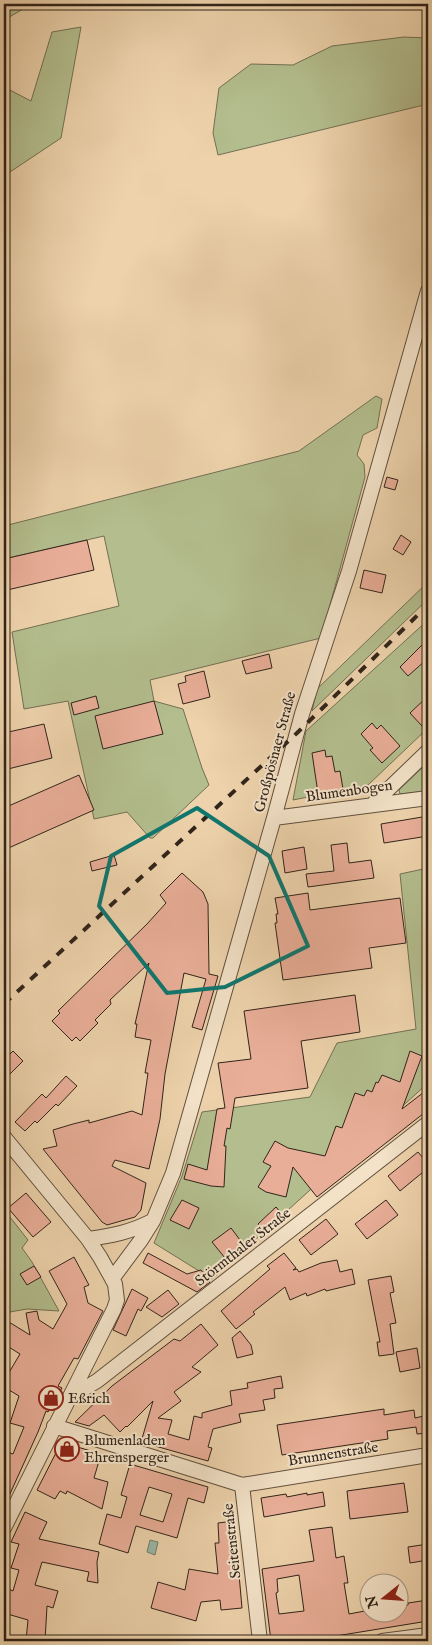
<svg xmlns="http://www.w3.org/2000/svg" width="432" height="1645" font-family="'IM FELL English',serif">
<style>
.green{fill:#b3bd8d;stroke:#727054}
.water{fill:#99b8a7;stroke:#6f7d6f}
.building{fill:#e9ae98;stroke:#31241a;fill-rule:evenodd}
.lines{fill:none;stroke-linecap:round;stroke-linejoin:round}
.minor-casing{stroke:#60503e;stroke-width:16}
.minor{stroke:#f3e2c8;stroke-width:14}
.rail{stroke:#31241a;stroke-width:4;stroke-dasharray:9 9;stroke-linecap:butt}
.marked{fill:none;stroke:#0f766e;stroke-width:4;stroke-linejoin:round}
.labels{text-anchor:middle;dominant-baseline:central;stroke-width:4;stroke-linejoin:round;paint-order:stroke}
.street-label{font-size:15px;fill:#31241a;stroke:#f3e2c8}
.poi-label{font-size:15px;fill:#31241a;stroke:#f3e2c8;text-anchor:start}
</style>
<rect width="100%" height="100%" fill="#edd2ab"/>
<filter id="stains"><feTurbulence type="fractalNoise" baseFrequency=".004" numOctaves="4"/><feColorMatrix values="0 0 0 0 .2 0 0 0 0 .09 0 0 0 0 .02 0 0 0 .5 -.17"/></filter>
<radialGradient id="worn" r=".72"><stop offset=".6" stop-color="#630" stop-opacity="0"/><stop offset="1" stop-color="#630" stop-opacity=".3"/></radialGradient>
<path class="green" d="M4,4H32L4,20Z
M81,27L61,138L10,172L4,171V87L31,101L52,32Z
M404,37L428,38V104L218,155L213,133L219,88L251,64L293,65L332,46Z
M376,396L382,399L377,428L363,435L357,455L364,464L365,477L321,638L150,680L154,701L183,709L202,768L209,785L153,838H150L127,812L94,819L68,701L24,709L12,632L119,606L104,536L4,559V526L299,451Z
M428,582V599L312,711L317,689Z
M428,620V728L368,785L293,800L306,731Z
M428,762V791L400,794L399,790Z
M428,868V1083L212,1279L154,1243L182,1176L202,1112L310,1097L337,1043L416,1029L400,874Z
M6,1212L28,1240L22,1248L32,1262L59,1311L27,1309L4,1313V1213Z"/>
<path class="water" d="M150,1540L158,1542L155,1555L147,1552Z"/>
<path class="building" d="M387,477L398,480L395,490L384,487Z
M401,535L411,542L403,555L393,549Z
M87,540L94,570L7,590L4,575V559Z
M364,570L386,575L382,593L360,588Z
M428,639V663L426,660L408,676L400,667Z
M269,654L272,668L246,674L242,661Z
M204,671L210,697L183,704L178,684L186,682L185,676Z
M96,696L99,708L74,715L71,703Z
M428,696V720L422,726L410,713Z
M154,701L163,734L103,749L95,716Z
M372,723L377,729L381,725L400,746L382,763L370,750L373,748L361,734Z
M44,724L52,758L4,770V733Z
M325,750L326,757L332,756L335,772L340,771L343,789L318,793L312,753Z
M79,775L94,810L4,850V808Z
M428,816V836L384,843L381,824Z
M347,843L349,863L371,860L374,878L308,887L306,874L334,871L331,845Z
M304,847L307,869L285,873L282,851Z
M114,855L117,865L92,871L90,862Z
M182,873L203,892L208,904L209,974L218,976L202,1030L192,1027L206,979L184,973L165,1074L160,1119L149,1169L115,1160L112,1166L146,1183L141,1210L135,1217L107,1225L102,1222L43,1149L57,1146L53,1130L73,1124L89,1120V1123L132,1111L142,1115L148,1073H145L151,1040L135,1037L137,1024H135L149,963L110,1000L111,1004L95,1020L98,1023L80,1041L76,1037L72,1041L52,1021L60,1013L58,1011L147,924L166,903L160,895Z
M308,893L310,910L400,898L406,943L369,948L372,968L283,980L275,923H277L276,914H278L275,898Z
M355,995L360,1032L301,1041L308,1088L235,1098L230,1129L227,1128L224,1146H226L224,1187L211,1186L184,1179L188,1164L207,1170L217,1109L225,1108L218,1063L251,1059L244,1011Z
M13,1051L23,1061L4,1080V1060Z
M410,1051L422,1056L402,1109L428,1089V1110L317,1197L293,1167L286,1197L266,1192L258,1187L271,1166L263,1162L275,1141L288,1148L325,1156L336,1126L342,1128L355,1093L364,1096L367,1090L372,1092L376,1082L378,1083L382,1075L400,1082Z
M66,1076L77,1086L58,1106L56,1104L37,1123L35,1121L25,1131L15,1122L42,1094L46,1098Z
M418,1152L428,1164V1168L400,1191L388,1176Z
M26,1193L51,1222L33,1237L8,1208Z
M182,1200L199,1208L189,1229L170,1220Z
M386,1200L398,1215L367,1239L355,1224Z
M276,1207L286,1219L276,1227L274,1224L265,1232L258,1224Z
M326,1219L338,1234L311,1255L299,1240Z
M231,1228L243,1244L225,1258L212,1242Z
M148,1253L187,1274L201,1270L210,1282L197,1292L143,1263Z
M284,1253L296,1268L293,1270L297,1269L299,1272L321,1263L337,1260L340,1272L352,1269L355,1284L326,1291L325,1289L307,1296L306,1293L290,1300L285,1287L253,1312L255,1314L236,1329L221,1311L270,1269L267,1266Z
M74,1257L89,1285L84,1287L88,1303L103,1311L78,1359L74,1358L58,1386L62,1388L48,1412L46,1411L38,1432L4,1507V1458L7,1452L13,1454L24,1427L10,1423L19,1396L4,1387V1381L20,1354L4,1344V1319L30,1335L26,1313L37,1311L39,1320L53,1329L67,1304L49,1271Z
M34,1266L41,1277L27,1285L20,1274Z
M391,1276L394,1292L390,1293L396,1323L390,1324L394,1354L379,1356L377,1342H380L368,1280Z
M132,1289L148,1298L141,1311L138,1309L126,1336L113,1330Z
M168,1290L179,1304L162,1317L146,1307Z
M201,1324L218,1345L192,1367L201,1372L174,1392L181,1401L158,1418L172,1420L168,1434L189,1440L194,1416L202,1418V1413L232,1405L230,1391L248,1388L247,1383L281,1376L283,1388L274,1389L275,1398L263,1400L265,1410L239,1414L241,1422L213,1429L208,1447L212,1448L208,1461L141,1442L153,1401L127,1427L126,1426L120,1432L104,1415L89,1426L75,1422L112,1386L174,1339L180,1341Z
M240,1331L251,1345L253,1354L237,1358L232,1338Z
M417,1348L420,1368L400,1372L396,1352Z
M384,1409V1415L414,1410L415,1418L428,1415V1433L417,1434L416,1427L387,1431L388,1439L282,1455L277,1425Z
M64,1443L101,1454L94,1478L108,1482L102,1509L67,1491L66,1494L60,1491L55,1499L37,1490L60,1445Z
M130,1464L208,1487L204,1503L188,1498L177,1538L136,1526L128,1553L99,1544L107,1514L121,1518L127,1497L121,1495ZM149,1487L172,1494L163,1522L140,1515Z
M404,1483L408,1512L350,1519L347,1491Z
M323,1492L325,1506L264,1517L261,1498L286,1494L287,1497L307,1493V1495Z
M25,1512L47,1522L39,1539L99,1552L97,1562L98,1583L87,1581L89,1572L42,1562L35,1585L58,1591L53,1608L47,1606L45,1641H26L28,1620L4,1613V1587L13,1591L19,1570L11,1568L19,1544L11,1542Z
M234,1521L239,1563H238L242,1608L221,1610L220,1600L201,1602L196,1621L151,1608L158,1582L185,1590L189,1569L218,1574L215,1543H219L218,1523Z
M332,1527L336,1558L344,1556L348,1583H344L349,1614L370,1610V1612H400V1607L408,1605V1603L428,1600V1621L305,1641H271L262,1569L314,1561L309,1530ZM299,1575L304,1611L279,1614L276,1593L278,1592L277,1579Z
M428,1544V1560L410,1563L408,1547Z"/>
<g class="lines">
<defs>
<path id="minor" d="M373,804L428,751
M274,818L428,798
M4,1137L88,1239L100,1257L115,1284L117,1300L114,1309C78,1382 40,1455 4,1528
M88,1239C111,1236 131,1232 152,1221
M112,1279L141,1240L153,1221L173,1173L274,818L302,714L349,571L428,291
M74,1391L82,1390L97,1381L428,1123
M54,1426L242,1485L260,1641
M242,1485L428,1455
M382,1641L428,1635"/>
</defs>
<use href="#minor" class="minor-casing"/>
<use href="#minor" class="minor"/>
<path class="rail" d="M4,1004L297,733L428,605"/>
</g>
<path class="marked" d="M197,808L269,856L308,946L225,987L167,993L99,906L111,856Z"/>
<defs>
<symbol id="shop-ring" viewBox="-11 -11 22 22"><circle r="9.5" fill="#f3e2c8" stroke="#8f2418" stroke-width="1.5"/><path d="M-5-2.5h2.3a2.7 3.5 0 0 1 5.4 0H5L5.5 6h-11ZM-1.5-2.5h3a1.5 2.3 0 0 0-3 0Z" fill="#8f2418"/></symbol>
</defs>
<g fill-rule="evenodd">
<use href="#shop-ring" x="37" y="1384" width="28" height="28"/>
<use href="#shop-ring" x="53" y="1435" width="28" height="28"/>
</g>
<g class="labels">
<g class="street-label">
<text transform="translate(275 752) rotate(-75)">Großpösnaer Straße</text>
<text transform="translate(349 791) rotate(-8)">Blumenbogen</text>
<text transform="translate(243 1247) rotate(-38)">Störmthaler Straße</text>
<text transform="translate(333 1454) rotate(-9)">Brunnenstraße</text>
<text transform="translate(232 1541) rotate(-96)">Seitenstraße</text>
</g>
<g class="poi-label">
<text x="68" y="1398">Eßrich</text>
<text x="84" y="1440">Blumenladen<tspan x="84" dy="17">Ehrensperger</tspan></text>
</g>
</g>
<rect width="432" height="1645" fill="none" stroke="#edd2ab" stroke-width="20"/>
<rect x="5" y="5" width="422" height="1635" fill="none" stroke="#31241a" stroke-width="2.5"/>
<rect x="10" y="10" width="412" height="1625" fill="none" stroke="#31241a"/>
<g transform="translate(384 1598) rotate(253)"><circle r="24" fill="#f3e2c8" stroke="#a59682"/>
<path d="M0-4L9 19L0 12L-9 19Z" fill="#8f2418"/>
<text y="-8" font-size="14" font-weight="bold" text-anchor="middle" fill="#31241a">N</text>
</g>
<rect width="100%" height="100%" filter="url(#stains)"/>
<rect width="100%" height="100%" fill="url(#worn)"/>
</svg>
